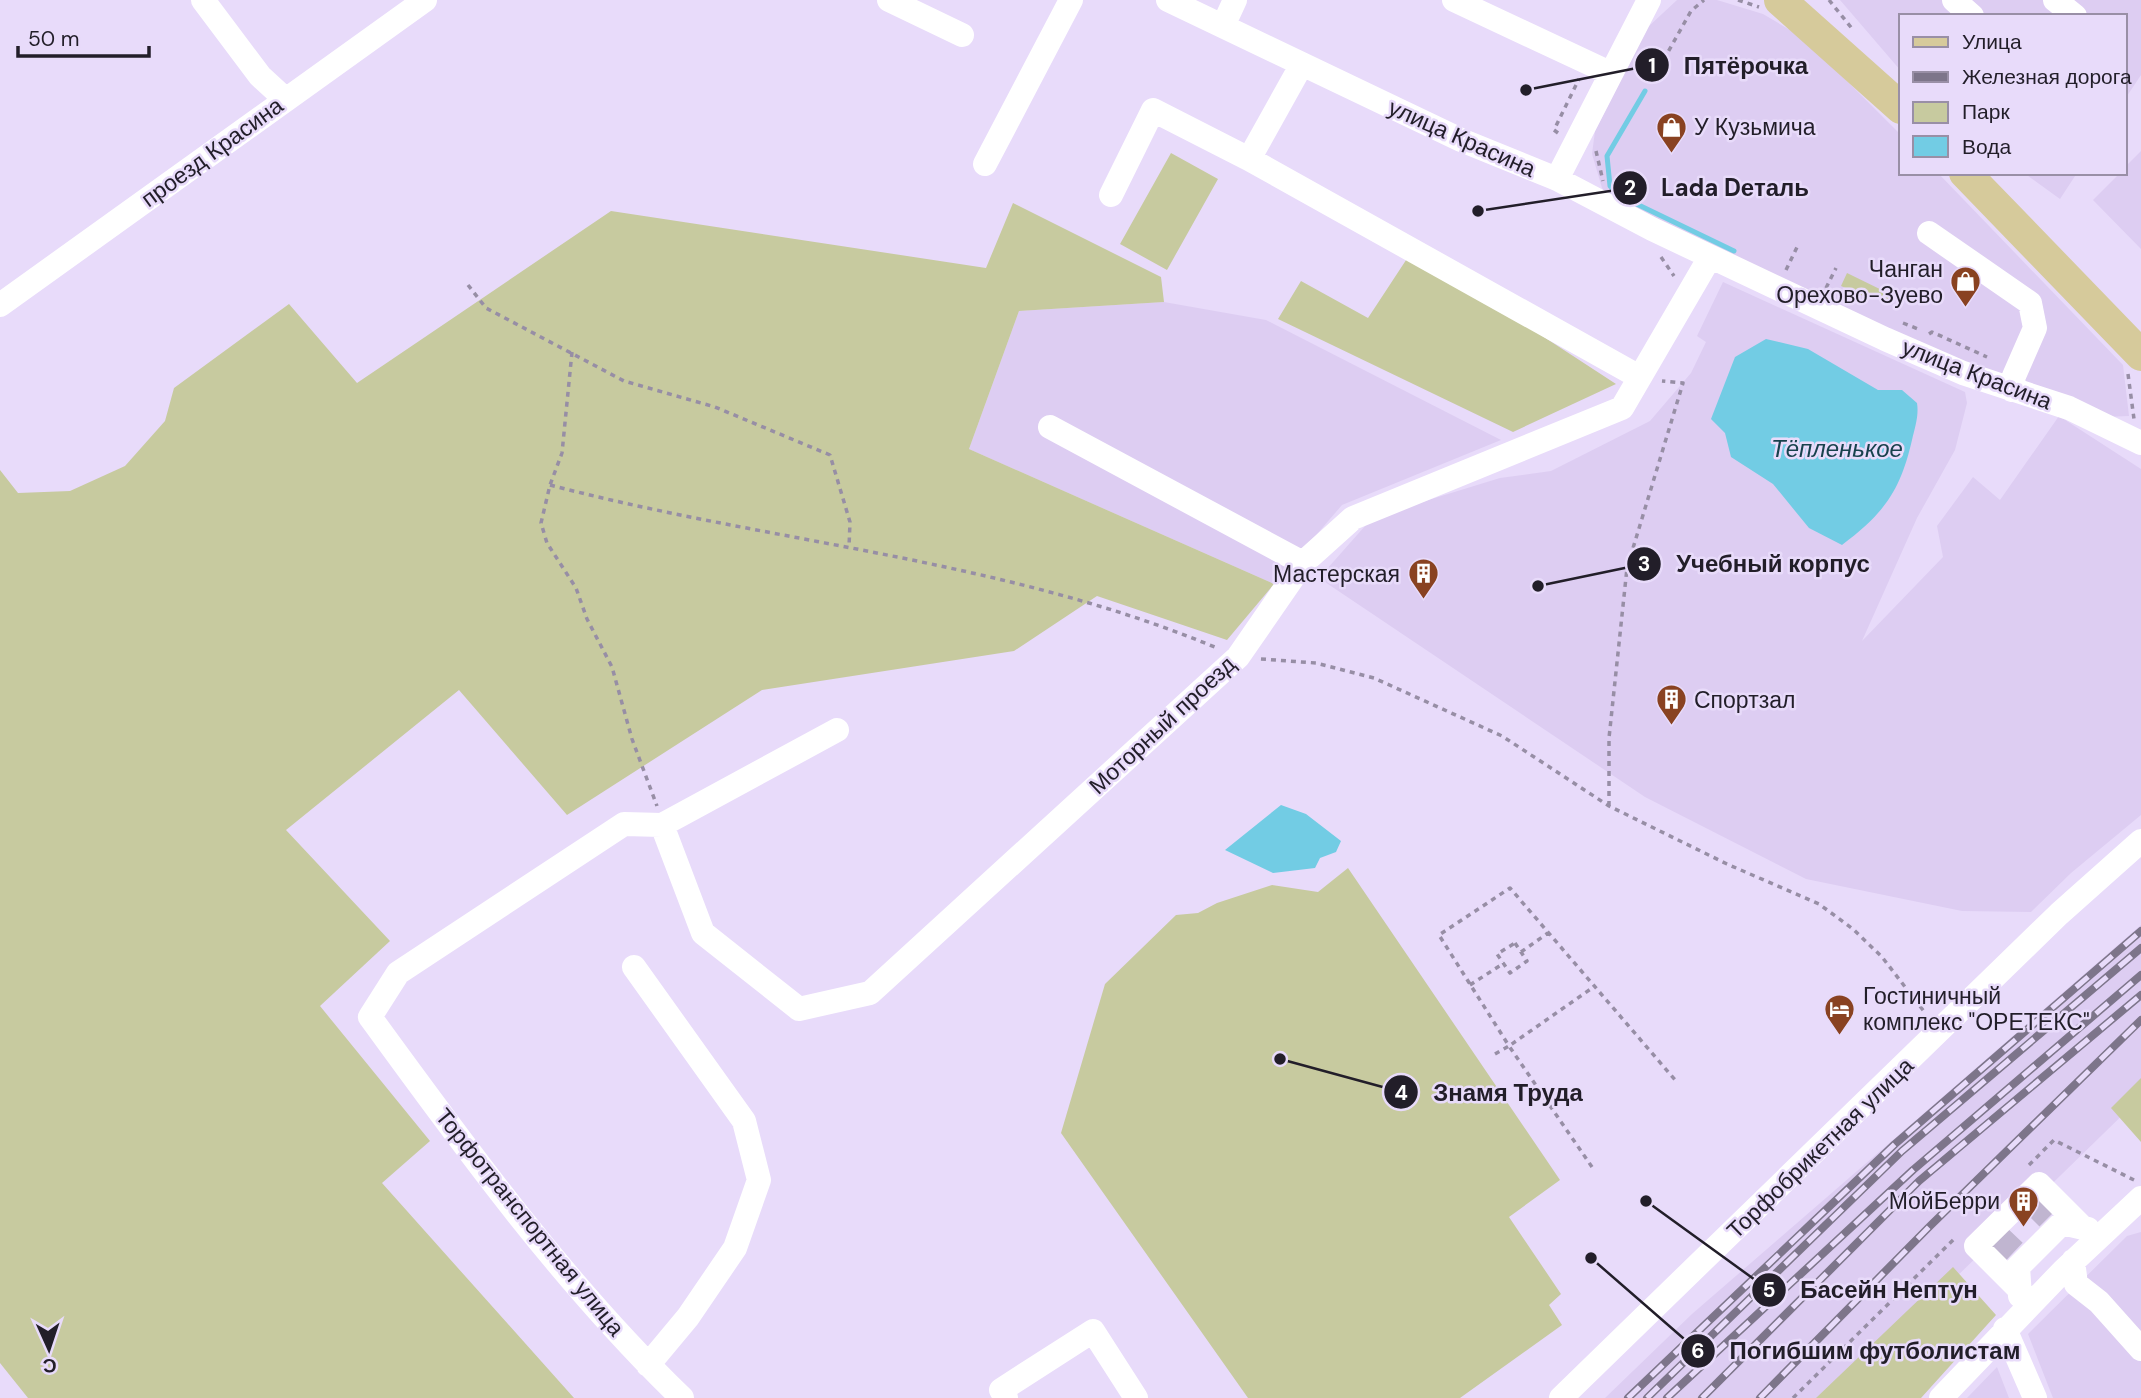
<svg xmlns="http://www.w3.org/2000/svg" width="2141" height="1398" font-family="'DM Sans',sans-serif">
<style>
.built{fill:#ddcdf2}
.green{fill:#c7ca9f}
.water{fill:#72cce4}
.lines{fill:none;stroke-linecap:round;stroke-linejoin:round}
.stream{stroke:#72cce4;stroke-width:5}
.minor-tunnel{stroke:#c0b5d0;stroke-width:24;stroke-dasharray:24 12;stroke-linecap:butt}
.path{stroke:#978ea5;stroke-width:3.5;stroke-dasharray:5 5;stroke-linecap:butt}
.minor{stroke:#fff;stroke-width:24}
.major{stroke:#d6ca9b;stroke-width:32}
.rail-casing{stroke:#7d758a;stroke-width:8}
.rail{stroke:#e8dbfa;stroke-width:5;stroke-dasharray:16;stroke-linecap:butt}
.labels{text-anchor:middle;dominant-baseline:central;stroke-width:5;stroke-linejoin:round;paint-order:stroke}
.poi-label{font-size:23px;fill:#221e29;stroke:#e8dbfa;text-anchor:start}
.street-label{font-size:23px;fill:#221e29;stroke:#e8dbfa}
.water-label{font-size:24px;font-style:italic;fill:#18424d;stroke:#e8dbfa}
.leader{fill:none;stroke:#221e29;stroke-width:2.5}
.callout-dot{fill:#221e29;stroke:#e8dbfa;stroke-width:2.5}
.mark-label{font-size:21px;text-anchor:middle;font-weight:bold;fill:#fff}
.callout-label{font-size:24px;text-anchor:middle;font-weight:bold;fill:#221e29;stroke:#e8dbfa;stroke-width:5;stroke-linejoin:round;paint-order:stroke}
</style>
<rect width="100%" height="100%" fill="#e8dbfa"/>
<path class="built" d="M1677,0H1717L1763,14L1795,33L1819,53L1901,135V173H1938L2123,365L2129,416L2104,417L1886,330L1607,195L1602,188L1592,154L1595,131L1648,27Z
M1840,0H2141V75L2125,99V16H1901V71Z
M2141,151V249L2093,200L2120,173H2125V167Z
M2024,173H2077L2060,199Z
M1723,282L1965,392L1967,403L1955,450L1917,518L1862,641L1943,557L1937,526L1973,477L2000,500L2059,416L2141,469V815L2071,873L2031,912L1962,911L1806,879L1645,797L1319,578L1373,517L1500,478L1551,471L1650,421L1691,373L1706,342L1697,336Z
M1164,302L1266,320L1501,440L1342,505L1274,584L969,449L1019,311Z
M2141,925V1097L1832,1398H1605L1692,1314Z
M2141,1232V1398H2053L2028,1334L2127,1236Z
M1997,1367L2009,1398H1967Z"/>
<path class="green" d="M1171,153L1218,179L1167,270L1120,244Z
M1013,203L1161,277L1164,302L1019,311L969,449L1274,584L1227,640L1097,596L1014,651L762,690L567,815L459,690L286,830L390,941L320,1006L430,1141L382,1183L574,1398H28L0,1363V470L18,493L70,491L125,466L165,421L174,388L289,304L357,383L611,211L986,268Z
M1412,251L1616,384L1513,432L1278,319L1301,281L1368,318Z
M1847,273L1894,296L1891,302L1873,293L1870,299L1841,286Z
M1348,868L1560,1180L1509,1217L1561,1294L1549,1305L1562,1325L1460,1398H1248L1061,1133L1105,984L1176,915L1198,913L1217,903L1272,885L1318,892Z
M2141,1078V1142L2111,1108Z
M1953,1267L1996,1315L1921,1398H1816Z"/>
<path class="water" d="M1766,339L1808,349L1878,390H1902L1917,403C1919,416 1915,427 1912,440C1900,492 1884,513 1842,545L1809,528L1773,484L1731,457L1725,433L1711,419L1735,357Z
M1281,805L1306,814L1341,841L1336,852L1320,858L1315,868L1273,873L1225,850Z"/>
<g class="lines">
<path class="stream" d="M1645,91L1607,156L1610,186L1620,196L1734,251"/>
<path class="minor-tunnel" d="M2031,1201L2051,1221
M1997,1235L2017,1254"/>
<path class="path" d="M1738,0L1759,7
M1829,0L1854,31
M1636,70L1663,61L1691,11L1704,0
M1558,133L1554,130L1579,79
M1596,151L1603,181
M1661,257L1674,276
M1786,270L1799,243
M468,285L486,308L624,381L715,407L830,455L850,522L849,547
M1826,288L1836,268
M1903,323L1918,329
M1929,334L1932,332L1987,357
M572,352L562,453L550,485L541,523L547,543L576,588L587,619L612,667L632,739L657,806
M2128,374L2134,419
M550,485C771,543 1004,559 1217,648
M1261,659L1316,663L1374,678L1502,736L1609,806L1727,864L1819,904L1853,929L1882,957L1926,1014
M1609,806V738L1627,568L1683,383L1662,381
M1515,943L1527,961L1510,973L1497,954Z
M1521,952L1548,933
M1470,985L1504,963
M1495,1054L1509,1046L1439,935L1510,888L1676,1081
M2029,1165L2054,1140L2134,1180
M1592,1167L1509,1046L1595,986
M1793,1398L1956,1237"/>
<path class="minor" d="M203,0L260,76L285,99
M889,0L962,35
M1168,0L1461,140L1557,179L1652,229L1885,339L1963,373L2069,408L2141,443
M1454,0L1610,73
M1954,0L1972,16
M2055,0L2075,16
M1223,26L1235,0
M1249,159L1302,64
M985,164L1071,0
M1557,179L1649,0
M1111,195L1153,110L1249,159L1634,374
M1929,233L2030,303L2035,328L2014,376L2012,390
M0,305L425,0
M1050,427L1303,563
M662,825L703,933L799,1009L870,993L1238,657L1303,563L1353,518L1622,408L1710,257
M634,967L744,1121L759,1180L735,1248L688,1317L648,1365
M2073,1261L2076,1284L2099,1302L2141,1349
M2019,1289L1976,1246L2039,1184L2082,1227
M2020,1296L2018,1267L2062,1223L2088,1229
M2005,1329L2035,1398
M682,1398C564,1284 466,1149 370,1017L398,973L624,824L662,825L837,730
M1006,1398L1001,1390L1093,1331L1136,1398
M1561,1398L2059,914L2141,841
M1941,1398L2063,1271L2141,1198"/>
<path class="major" d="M1780,0L1901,108
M1965,173L2141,355"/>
<defs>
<path id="rail" d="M1628,1398L1895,1144L2141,931
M1647,1398L1902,1151L2141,948
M1667,1398L1913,1170L2141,975
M1702,1398L1919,1181L2141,995
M1760,1398L1930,1226L2141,1020"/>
</defs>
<use href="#rail" class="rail-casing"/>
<use href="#rail" class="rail"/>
</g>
<defs>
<symbol id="shop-pin" viewBox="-11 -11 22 30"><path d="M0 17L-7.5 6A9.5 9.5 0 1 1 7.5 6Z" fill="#894221" stroke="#e8dbfa"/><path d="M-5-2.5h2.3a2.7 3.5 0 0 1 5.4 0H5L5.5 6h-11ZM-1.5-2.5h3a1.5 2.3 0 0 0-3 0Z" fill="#fff"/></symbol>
<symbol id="building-pin" viewBox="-11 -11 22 30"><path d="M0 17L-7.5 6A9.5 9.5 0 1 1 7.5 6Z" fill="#894221" stroke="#e8dbfa"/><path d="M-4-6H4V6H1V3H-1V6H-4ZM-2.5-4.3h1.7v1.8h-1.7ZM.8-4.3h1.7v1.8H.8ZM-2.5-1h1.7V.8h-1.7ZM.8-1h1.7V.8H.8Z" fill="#fff"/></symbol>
<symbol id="hotel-pin" viewBox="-11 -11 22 30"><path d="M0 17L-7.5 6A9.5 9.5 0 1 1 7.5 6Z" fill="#894221" stroke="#e8dbfa"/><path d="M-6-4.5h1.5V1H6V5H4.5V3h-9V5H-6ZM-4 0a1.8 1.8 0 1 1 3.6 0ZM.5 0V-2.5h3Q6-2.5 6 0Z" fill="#fff"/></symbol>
</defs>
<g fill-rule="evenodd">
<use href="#shop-pin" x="1654" y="110" width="35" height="47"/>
<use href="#shop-pin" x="1948" y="264" width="35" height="47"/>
<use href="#building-pin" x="1406" y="556" width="35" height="47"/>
<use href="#building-pin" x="1654" y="682" width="35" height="47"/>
<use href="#hotel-pin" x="1822" y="992" width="35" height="47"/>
<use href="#building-pin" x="2006" y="1184" width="35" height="47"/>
</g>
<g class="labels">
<g class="poi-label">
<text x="1694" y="127">У Кузьмича</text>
<text x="1943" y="269" text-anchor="end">Чанган<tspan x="1943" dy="26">Орехово-Зуево</tspan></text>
<text x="1400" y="574" text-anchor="end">Мастерская</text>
<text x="1694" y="700">Спортзал</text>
<text x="1863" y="996">Гостиничный<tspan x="1863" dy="26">комплекс "ОРЕТЕКС"</tspan></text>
<text x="2000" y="1201" text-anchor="end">МойБерри</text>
</g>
<g class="street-label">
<text transform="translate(1462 138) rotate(24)">улица Красина</text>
<text transform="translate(212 152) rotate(-36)">проезд Красина</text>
<text transform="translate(1977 374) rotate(21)">улица Красина</text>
<text transform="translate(1162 725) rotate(-43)">Моторный проезд</text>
<text transform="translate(1820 1148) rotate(-44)">Торфобрикетная улица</text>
<text transform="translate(530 1222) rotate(51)">Торфотранспортная улица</text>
</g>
<g class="water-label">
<text x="1837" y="448">Тёпленькое</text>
</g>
</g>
<path class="leader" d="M1526 90L1652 65M1478 211L1630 188M1538 586L1644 564M1280 1059L1401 1092M1646 1201L1769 1290M1591 1258L1698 1351"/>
<g class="callout-dot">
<circle cx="1526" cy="90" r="7"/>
<circle cx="1478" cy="211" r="7"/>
<circle cx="1538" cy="586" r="7"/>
<circle cx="1280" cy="1059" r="7"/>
<circle cx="1646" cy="1201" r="7"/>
<circle cx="1591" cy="1258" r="7"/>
<circle cx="1652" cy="65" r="18"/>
<circle cx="1630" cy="188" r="18"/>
<circle cx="1644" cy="564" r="18"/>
<circle cx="1401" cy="1092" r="18"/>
<circle cx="1769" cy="1290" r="18"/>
<circle cx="1698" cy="1351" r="18"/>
</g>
<g class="mark-label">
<text x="1652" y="73">1</text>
<text x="1630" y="195">2</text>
<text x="1644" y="571">3</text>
<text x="1401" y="1100">4</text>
<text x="1769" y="1297">5</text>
<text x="1698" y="1358">6</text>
</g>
<g class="callout-label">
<text x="1746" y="74">Пятёрочка</text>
<text x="1735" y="196">Lada Dеталь</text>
<text x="1773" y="572">Учебный корпус</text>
<text x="1508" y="1101">Знамя Труда</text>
<text x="1889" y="1298">Басейн Нептун</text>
<text x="1875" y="1359">Погибшим футболистам</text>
</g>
<rect x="1899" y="14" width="228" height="161" fill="#e8dbfa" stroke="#998fa6" stroke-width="2"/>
<rect x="1913" y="37" width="35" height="10" fill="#d6ca9b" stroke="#998fa6" stroke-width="2"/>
<text x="1962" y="49" font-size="21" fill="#221e29">Улица</text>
<rect x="1913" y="72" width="35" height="10" fill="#7d758a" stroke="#998fa6" stroke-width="2"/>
<text x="1962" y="84" font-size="21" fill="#221e29">Железная дорога</text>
<rect x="1913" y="102" width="35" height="21" fill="#c7ca9f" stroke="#998fa6" stroke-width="2"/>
<text x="1962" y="119" font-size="21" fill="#221e29">Парк</text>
<rect x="1913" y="136" width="35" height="21" fill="#72cce4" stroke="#998fa6" stroke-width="2"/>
<text x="1962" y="154" font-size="21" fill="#221e29">Вода</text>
<g transform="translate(49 1349) rotate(177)" stroke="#e8dbfa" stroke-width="5" paint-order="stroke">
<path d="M0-5L12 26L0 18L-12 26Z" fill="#221e29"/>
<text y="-10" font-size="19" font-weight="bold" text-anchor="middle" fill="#221e29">С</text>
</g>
<path d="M18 46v10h131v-10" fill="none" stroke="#221e29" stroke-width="3.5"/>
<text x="28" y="46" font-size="21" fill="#221e29" stroke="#e8dbfa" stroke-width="5" paint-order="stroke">50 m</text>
</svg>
